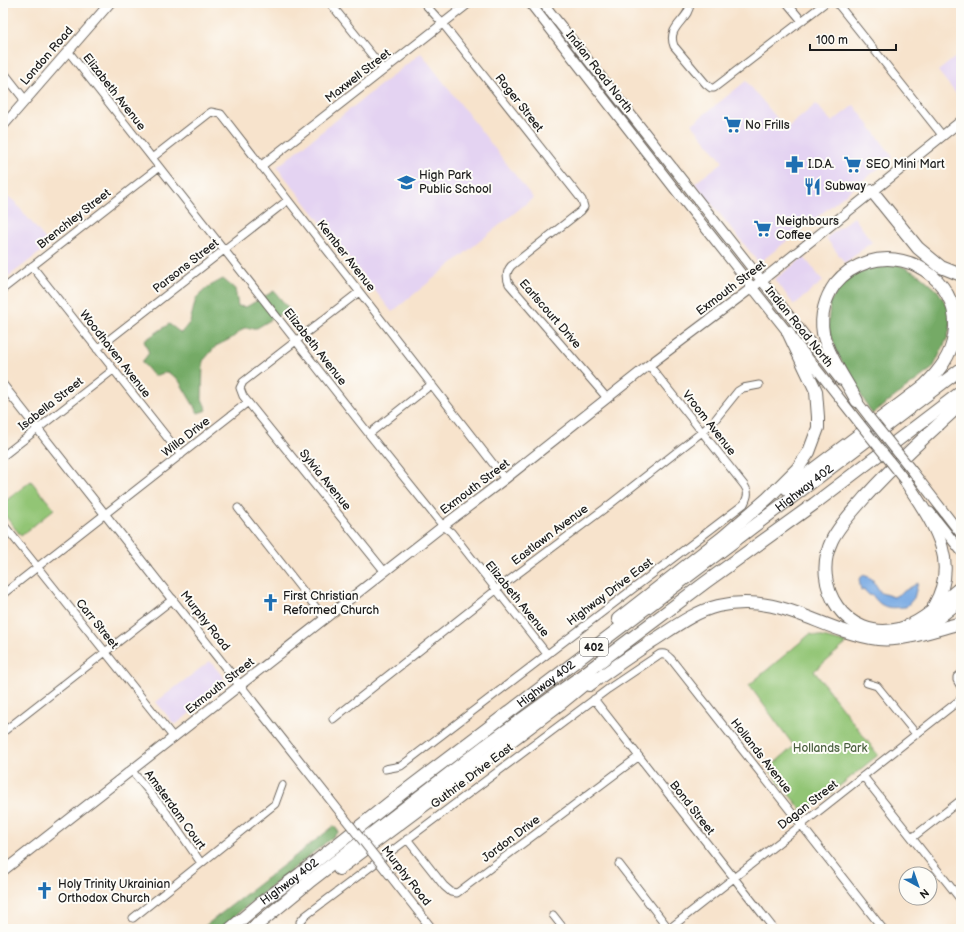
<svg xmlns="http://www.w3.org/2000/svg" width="964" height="932" font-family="'Balsamiq Sans',sans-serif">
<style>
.built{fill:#e4d3f2}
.green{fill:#92c575;stroke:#577048}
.forest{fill:#75aa66;stroke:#486341}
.water{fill:#77a9e3;stroke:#4a6280}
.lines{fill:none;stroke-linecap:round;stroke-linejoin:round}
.minor-casing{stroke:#69625a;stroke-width:9}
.tertiary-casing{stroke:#69625a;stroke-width:10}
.secondary-casing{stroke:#69625a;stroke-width:11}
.motorway-casing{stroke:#69625a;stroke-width:14}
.minor{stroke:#fff;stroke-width:7}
.tertiary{stroke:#fff;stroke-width:8}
.secondary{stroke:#fff;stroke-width:9}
.motorway{stroke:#fff;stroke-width:12}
.tertiary-bridge-casing{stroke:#69625a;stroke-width:10;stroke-linecap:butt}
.secondary-bridge-casing{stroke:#69625a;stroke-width:11;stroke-linecap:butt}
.tertiary-bridge{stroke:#fff;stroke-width:8}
.secondary-bridge{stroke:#fff;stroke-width:9}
.labels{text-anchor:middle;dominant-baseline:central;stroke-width:4;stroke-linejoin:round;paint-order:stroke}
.shield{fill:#fdfcf7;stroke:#605f5e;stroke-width:1}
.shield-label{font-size:11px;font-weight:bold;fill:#1c1c1c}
.street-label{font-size:12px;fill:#1c1c1c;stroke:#fdfcf7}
.poi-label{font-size:12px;fill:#1c1c1c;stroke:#fdfcf7;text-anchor:start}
.park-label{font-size:12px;fill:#4b6040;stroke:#fdfcf7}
</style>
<rect width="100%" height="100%" fill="#fdfcf7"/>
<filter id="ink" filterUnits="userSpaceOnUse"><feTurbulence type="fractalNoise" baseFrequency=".025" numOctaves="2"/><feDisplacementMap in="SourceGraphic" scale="8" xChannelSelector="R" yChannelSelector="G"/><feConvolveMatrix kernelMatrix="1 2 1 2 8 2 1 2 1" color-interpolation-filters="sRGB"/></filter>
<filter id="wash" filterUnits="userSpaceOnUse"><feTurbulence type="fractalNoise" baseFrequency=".012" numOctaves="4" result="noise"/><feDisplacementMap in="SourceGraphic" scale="16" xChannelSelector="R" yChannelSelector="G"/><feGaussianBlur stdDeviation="0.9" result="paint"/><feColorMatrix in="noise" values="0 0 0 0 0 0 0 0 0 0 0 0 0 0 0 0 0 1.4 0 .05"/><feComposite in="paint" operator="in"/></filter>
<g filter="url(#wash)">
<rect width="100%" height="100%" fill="#f7e3cc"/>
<path class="built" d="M421,53L533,198L392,312L277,167Z
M961,53V100L938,71Z
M746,81L786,129L816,104L832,122L854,105L893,157L759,263L695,183L723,162L692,124Z
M3,194L14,201L50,245L9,276L3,268Z
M854,217L872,242L845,263L826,238Z
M804,257L823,281L794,305L775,279Z
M210,661L224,678L219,690L175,725L156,702Z"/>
<path class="green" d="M31,481L54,509L21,536L3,513V503Z
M810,634L847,643L814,671L878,755L805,814L768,769L794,746L749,685Z"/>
<path class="forest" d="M883,263L900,265L921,276L938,291L950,310V329L947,339L933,368L872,414L839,357L828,328L830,302L846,278Z
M223,279L235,289L238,306L246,307L274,291L289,309L257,328H244L232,338L216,346L203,361L202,399L207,410L198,413L178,379L167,372L154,376L142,362L149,353L144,341L169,324L181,333L190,322L196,298L208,287Z
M334,826L339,832L237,914L222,929H201Z"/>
<path class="water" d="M864,575L872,579L881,593L894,597L918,583L914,598L906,607C891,608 883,610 873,596L869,595L864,590L861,591L859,579Z"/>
</g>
<g filter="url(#ink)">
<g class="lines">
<defs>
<path id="minor" d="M330,3L384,70
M424,3L443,24L582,200L584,207L581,211L511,266C506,272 506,277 509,284L607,398
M690,3C690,20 666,26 674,46L706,84L711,88H714L825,3
M787,3L802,21
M837,3L942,135
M624,4L625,3
M68,51L369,434L443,526L451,532L547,654
M152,158L207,115L211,112L221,114L505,479
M32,266L181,455
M3,289L159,167
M359,292L243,382L240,388L243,396L385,572
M97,349L288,200
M369,434L432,384
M3,456L113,370
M238,508L325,619
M3,524L174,738
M3,594L248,402
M961,674L957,677V680L961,687
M867,683L877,686L916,734
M594,699L774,929
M333,719L496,590L604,509L702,432L714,421L738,391L743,388L759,385
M3,732L173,599
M385,769L401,766L744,504C748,496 749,492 744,485L649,365
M132,771L166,812L201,863
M863,776L961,900
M912,838L961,800
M407,839L444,886L451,892L457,893L638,757
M619,864L669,929
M553,915L564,929
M133,918L275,804L282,785
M301,929L300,922L305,916L608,689L660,654C665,653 667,655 671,659L883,929
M669,929L961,699"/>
<path id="tertiary" d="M3,72L25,100
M261,166L469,3
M3,385L343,816
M388,873L432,929"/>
<path id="secondary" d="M530,3L684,201L860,424
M543,3L840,380
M3,126L110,3
M853,396L870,418
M914,473L961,534
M930,512L961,551
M3,871L443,526L505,479L649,365L761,281L961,121"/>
<g id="motorway">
<path d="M872,191L918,248L941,267L961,275"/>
<path d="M961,404C928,434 895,464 865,497C853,511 840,524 832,540C810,586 846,642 899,629C923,623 942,602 961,587"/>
<path d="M905,480C930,520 962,558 934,606"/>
<path d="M787,489L925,385C939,371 951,356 954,336C963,287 914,248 868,262C855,266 843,274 835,284C825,298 820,316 823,333C828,356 846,380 857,401"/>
<path d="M618,619L723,537L768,498L797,469L809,452L818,428V417L816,391L788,332"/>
<path d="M919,631L928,626L961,600"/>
<path d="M589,685C610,670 630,656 651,642C672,629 693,612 718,606C782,592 819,631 878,639C902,642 937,629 961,623"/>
<path d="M339,869L415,812L467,774L560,704L593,677"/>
<path id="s1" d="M230,929L262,902L300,874L393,800L961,369"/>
<path d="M252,929L309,882L485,746L580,677L706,582L814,504L961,392"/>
</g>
</defs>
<use href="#minor" class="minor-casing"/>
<use href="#tertiary" class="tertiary-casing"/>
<use href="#secondary" class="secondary-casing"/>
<use href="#motorway" class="motorway-casing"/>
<use href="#minor" class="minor"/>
<use href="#tertiary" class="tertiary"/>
<use href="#secondary" class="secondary"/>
<use href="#motorway" class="motorway"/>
<defs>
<path id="tertiary-bridge" d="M343,816L388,873"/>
<path id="secondary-bridge" d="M870,418L914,473
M860,424L905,480"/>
</defs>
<use href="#tertiary-bridge" class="tertiary-bridge-casing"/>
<use href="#secondary-bridge" class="secondary-bridge-casing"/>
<use href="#tertiary-bridge" class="tertiary-bridge"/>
<use href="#secondary-bridge" class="secondary-bridge"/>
</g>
</g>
<defs>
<symbol id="supermarket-bare" viewBox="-9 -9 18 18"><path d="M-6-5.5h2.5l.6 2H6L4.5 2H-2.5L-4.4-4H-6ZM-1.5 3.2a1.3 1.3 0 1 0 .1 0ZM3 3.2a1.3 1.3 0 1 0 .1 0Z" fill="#1f6fb2" stroke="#fdfcf7" stroke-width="2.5" paint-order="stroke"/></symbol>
<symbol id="pharmacy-bare" viewBox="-9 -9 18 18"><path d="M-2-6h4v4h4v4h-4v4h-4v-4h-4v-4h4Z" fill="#1f6fb2" stroke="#fdfcf7" stroke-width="2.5" paint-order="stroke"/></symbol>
<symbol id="school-bare" viewBox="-9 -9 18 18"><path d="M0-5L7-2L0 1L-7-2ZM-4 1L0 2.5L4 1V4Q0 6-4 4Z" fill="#1f6fb2" stroke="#fdfcf7" stroke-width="2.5" paint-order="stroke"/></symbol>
<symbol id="restaurant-bare" viewBox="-9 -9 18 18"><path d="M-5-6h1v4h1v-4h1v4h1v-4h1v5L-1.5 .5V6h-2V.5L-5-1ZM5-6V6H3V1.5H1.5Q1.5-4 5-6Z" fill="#1f6fb2" stroke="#fdfcf7" stroke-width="2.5" paint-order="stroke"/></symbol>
<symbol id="church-bare" viewBox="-9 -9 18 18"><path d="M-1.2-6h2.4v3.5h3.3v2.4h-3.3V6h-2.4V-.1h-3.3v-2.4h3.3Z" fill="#1f6fb2" stroke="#fdfcf7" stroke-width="2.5" paint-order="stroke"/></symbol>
</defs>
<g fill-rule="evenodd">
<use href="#supermarket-bare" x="720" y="112" width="25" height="25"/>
<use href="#pharmacy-bare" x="782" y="152" width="25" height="25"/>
<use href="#supermarket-bare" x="840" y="152" width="25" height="25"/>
<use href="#school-bare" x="394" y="170" width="25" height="25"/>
<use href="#restaurant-bare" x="800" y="174" width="25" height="25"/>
<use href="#supermarket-bare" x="750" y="216" width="25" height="25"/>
<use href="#church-bare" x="258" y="590" width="25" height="25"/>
<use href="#church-bare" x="32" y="878" width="25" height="25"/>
</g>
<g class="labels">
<rect class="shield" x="580" y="638" width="28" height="18" rx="3"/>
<g class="shield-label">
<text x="594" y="647">402</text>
</g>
<g class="street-label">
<text transform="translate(47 56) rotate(-49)">London Road</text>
<text transform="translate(599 72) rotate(52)">Indian Road North</text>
<text transform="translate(358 76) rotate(-38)">Maxwell Street</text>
<text transform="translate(114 92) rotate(52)">Elizabeth Avenue</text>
<text transform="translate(519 103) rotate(52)">Roger Street</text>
<text transform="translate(74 219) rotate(-38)">Brenchley Street</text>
<text transform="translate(346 256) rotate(52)">Kember Avenue</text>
<text transform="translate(186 266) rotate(-38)">Parsons Street</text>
<text transform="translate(731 288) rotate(-37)">Exmouth Street</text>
<text transform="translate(550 314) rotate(49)">Earlscourt Drive</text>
<text transform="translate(799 327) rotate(51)">Indian Road North</text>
<text transform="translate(315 347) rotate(52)">Elizabeth Avenue</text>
<text transform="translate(115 354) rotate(52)">Woodhaven Avenue</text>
<text transform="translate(51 404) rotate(-38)">Isabella Street</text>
<text transform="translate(709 423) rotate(52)">Vroom Avenue</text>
<text transform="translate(186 437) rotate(-38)">Willa Drive</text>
<text transform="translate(325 480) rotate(51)">Sylvia Avenue</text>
<text transform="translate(475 487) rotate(-37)">Exmouth Street</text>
<text stroke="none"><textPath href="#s1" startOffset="724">Highway 402</textPath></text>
<text transform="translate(550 535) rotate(-37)">Eastlawn Avenue</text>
<text transform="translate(610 592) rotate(-37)">Highway Drive East</text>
<text transform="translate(517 599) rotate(51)">Elizabeth Avenue</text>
<text transform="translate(205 621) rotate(52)">Murphy Road</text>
<text transform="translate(97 624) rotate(51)">Carr Street</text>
<text stroke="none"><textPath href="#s1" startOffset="400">Highway 402</textPath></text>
<text transform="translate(220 686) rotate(-38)">Exmouth Street</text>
<text transform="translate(761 756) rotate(52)">Hollands Avenue</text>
<text transform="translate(472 776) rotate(-37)">Guthrie Drive East</text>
<text transform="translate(808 805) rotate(-38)">Dagan Street</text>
<text transform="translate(692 808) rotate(52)">Bond Street</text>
<text transform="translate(175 810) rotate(54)">Amsterdam Court</text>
<text transform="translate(511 839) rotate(-37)">Jordon Drive</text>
<text transform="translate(406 876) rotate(52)">Murphy Road</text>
<text stroke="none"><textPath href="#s1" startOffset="76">Highway 402</textPath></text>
</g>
<g class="poi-label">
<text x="745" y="125">No Frills</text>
<text x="808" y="164">I.D.A.</text>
<text x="866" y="164">SEO Mini Mart</text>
<text x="419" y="175">High Park<tspan x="419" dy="14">Public School</tspan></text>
<text x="825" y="186">Subway</text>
<text x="776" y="221">Neighbours<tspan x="776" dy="14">Coffee</tspan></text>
<text x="283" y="596">First Christian<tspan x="283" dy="14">Reformed Church</tspan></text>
<text x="58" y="884">Holy Trinity Ukrainian<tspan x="58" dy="14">Orthodox Church</tspan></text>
</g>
<g class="park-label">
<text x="830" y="748">Hollands Park</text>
</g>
</g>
<rect width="964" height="932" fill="none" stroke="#fdfcf7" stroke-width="16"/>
<g transform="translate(918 886) rotate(140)"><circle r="19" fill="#fdfcf7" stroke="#a3a29f"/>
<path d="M0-3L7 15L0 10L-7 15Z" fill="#1f6fb2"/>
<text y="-6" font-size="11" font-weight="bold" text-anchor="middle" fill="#1c1c1c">N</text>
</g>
<path d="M810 44v6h86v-6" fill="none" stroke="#1c1c1c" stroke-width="2"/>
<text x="816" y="44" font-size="12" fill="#1c1c1c" stroke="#fdfcf7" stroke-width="3" paint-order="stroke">100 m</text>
</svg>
